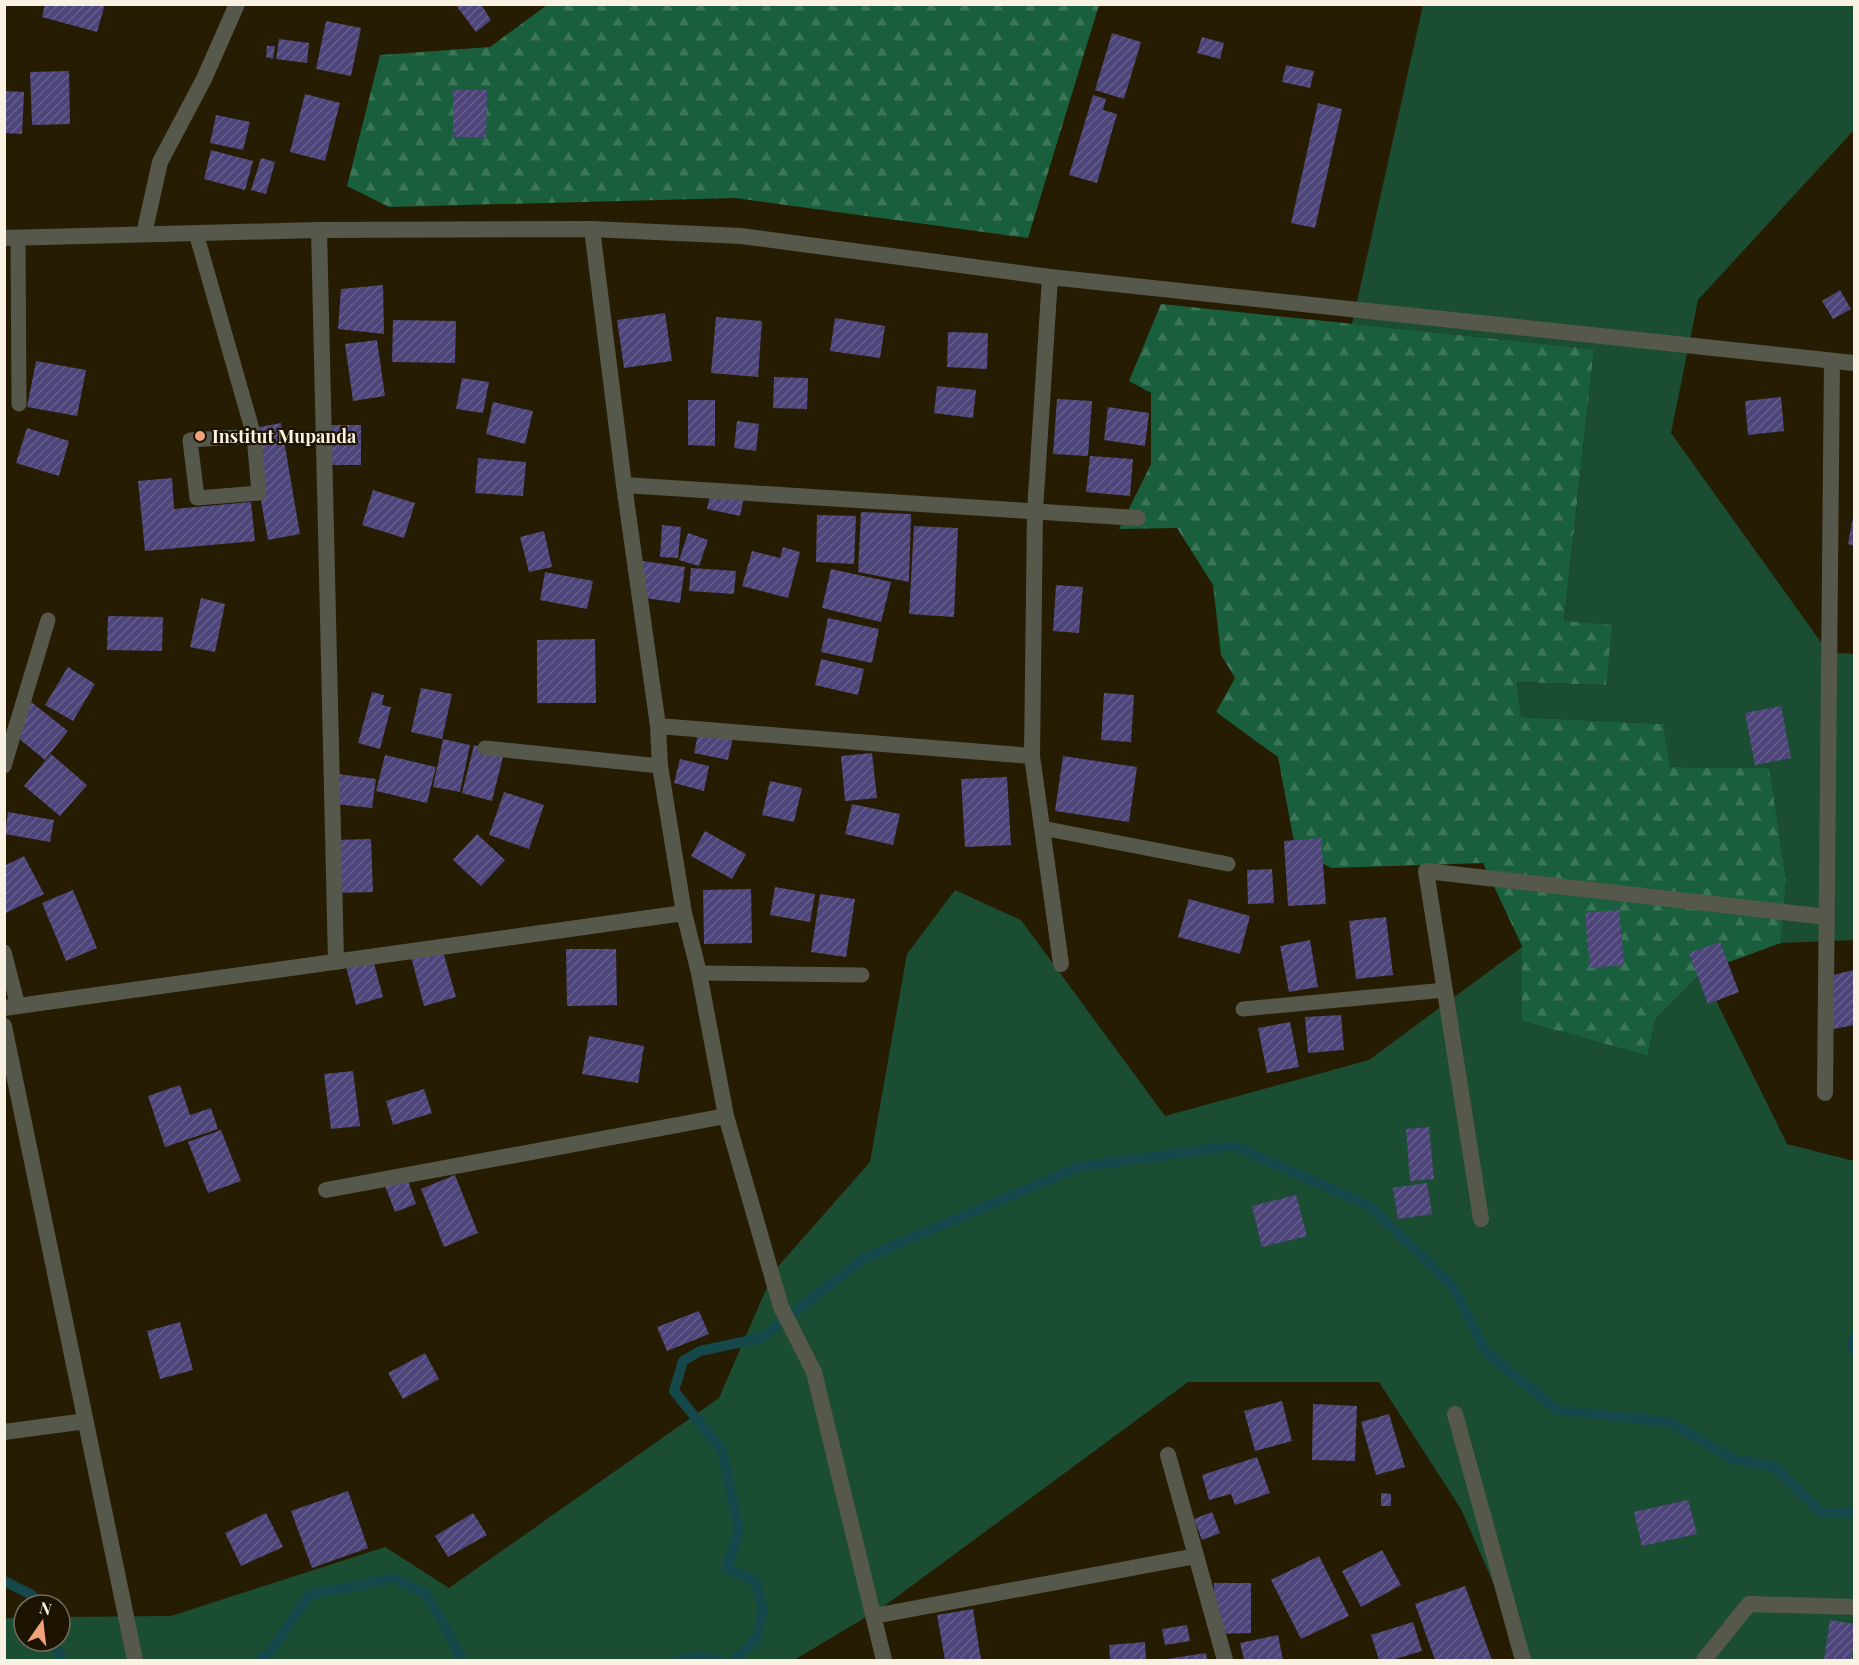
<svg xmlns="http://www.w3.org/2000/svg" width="1859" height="1665" font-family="'Playfair Display',serif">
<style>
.grass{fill:#1b4d33}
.forest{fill:url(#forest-firs)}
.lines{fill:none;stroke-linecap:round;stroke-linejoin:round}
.stream{stroke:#15484a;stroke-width:10}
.building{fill:url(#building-hatch)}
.service{stroke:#56584c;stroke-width:15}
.minor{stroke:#56584c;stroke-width:16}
.tertiary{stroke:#56584c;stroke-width:16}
.poi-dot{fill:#f0a27a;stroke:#1c1300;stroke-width:2}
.labels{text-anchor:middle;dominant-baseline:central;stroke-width:4.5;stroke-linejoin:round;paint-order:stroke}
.poi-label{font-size:18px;font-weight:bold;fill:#f9f2e2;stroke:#1c1300;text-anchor:start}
</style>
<defs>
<pattern id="forest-firs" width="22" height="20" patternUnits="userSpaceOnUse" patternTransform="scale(1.5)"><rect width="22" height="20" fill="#195e3d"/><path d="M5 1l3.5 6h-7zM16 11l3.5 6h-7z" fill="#3b7659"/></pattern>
<pattern id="building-hatch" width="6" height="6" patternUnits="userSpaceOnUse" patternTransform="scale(1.5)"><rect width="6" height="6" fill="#4d447a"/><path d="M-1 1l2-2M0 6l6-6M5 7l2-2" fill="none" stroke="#675f8d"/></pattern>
</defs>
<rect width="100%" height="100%" fill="#261c02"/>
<path class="grass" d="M1423,5H1854V130L1698,300L1671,433L1828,652L1854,654V940L1781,943L1786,880L1768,768L1670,767L1662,724L1521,717L1517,682L1605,685L1564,622L1594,349L1352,324Z
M955,890L1021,920L1165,1116L1369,1060L1522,947V1021L1648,1056L1655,1020L1702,972L1787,1144L1854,1161V1660H1527L1461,1509L1379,1382H1188L883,1607L794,1660H5L4,1618H24V1641H60V1617L171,1616L385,1547L449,1588L719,1398L774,1271L870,1162L907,954Z"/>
<path class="forest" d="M547,5H1099L1028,238L735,198L389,207L347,186L380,55L490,47Z
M1161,304L1594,349L1564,621L1612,625L1606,685L1517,682L1521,717L1663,724L1670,767L1769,768L1786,880L1781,943L1702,972L1655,1020L1648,1056L1522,1021V946L1483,863L1332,868L1296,852L1278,757L1216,712L1235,678L1221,655L1213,585L1177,528L1119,529L1151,464V393L1129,381Z"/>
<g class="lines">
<path class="stream" d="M1854,1337L1852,1347L1854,1351
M4,1581L32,1595L37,1605
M53,1641L62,1660
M260,1660L269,1654L309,1595L393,1578L425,1593L445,1626L462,1660
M679,1660L700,1657L718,1660
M734,1660L756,1640L763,1609L756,1582L727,1568L739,1530L722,1450L674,1391L683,1361L700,1351L761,1338L864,1258L1079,1167L1234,1146L1370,1206L1453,1287L1486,1352L1557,1410L1669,1422L1733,1459L1774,1467L1822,1513L1854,1512"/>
</g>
<path class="building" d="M45,4H105L97,32L42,17Z
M455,4H481L491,20L476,32Z
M326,21L361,28L351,76L316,69Z
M1112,33L1141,42L1124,99L1095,90Z
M1202,37L1224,43L1220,59L1197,53Z
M279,39L309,43L307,63L276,59Z
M267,46H275L273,59L266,57Z
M1286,65L1314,71L1310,88L1282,82Z
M69,71L70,124L32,125L30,72Z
M453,90H487L486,137H453Z
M4,91L24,92L22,134L4,133Z
M305,94L340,103L325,161L290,152Z
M1093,95L1106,99L1103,110L1117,114L1097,183L1069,175Z
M1318,103L1342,109L1315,228L1291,223Z
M216,115L250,122L243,150L210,143Z
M211,150L253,161L245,190L204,179Z
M261,158L275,162L266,194L251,190Z
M383,285L384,334L338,329L341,289Z
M1840,290L1851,309L1833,319L1822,301Z
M665,313L672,361L624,368L617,320Z
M716,317L762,321L758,377L711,373Z
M835,318L885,326L880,358L830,351Z
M393,320L456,321L455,363L392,362Z
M948,332L988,333L987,369L947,367Z
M377,340L385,396L353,401L345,344Z
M36,361L86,370L77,416L27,407Z
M774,377L808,378L807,409L773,408Z
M462,378L489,382L483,413L456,409Z
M937,386L976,390L973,418L934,413Z
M1781,397L1784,431L1748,435L1745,401Z
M1057,399L1092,401L1088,456L1053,454Z
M688,400H715V446L688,445Z
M493,402L533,411L525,444L486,434Z
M1108,407L1149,413L1145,446L1104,440Z
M737,421L759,424L756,451L734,448Z
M281,423L300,534L268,540L248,429Z
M330,425H361V465H330Z
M27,428L69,441L59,476L16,463Z
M1090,456L1133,459L1130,496L1086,492Z
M478,458L526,462L523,496L475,493Z
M172,478L174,509L251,502L255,541L145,551L138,481Z
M373,490L415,503L404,538L362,525Z
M711,490L744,498L740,516L707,509Z
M861,512L911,514L909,582L858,572Z
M817,515L856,516L854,564L816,562Z
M1853,517H1854V546L1848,544Z
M662,525L681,527L678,558L660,557Z
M914,526L958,528L954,617L909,614Z
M544,531L552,567L529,572L520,537Z
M688,533L708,540L699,566L679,560Z
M783,547L800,552L788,598L742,586L752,551L780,558Z
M643,561L685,567L680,603L638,597Z
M691,568L736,571L734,594L689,591Z
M831,569L891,582L881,622L822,608Z
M545,572L593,581L587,609L540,600Z
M1056,585L1083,587L1079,633L1053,631Z
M201,598L225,604L215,652L190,647Z
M108,616L163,617L162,651L107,650Z
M828,618L879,629L872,663L821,652Z
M595,639L596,703H537V640Z
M821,659L864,669L858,695L815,685Z
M68,667L95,684L73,721L45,705Z
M421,688L452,694L442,739L411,732Z
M372,692L384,695L382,705L391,707L380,749L358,743Z
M1104,693L1134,695L1131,742L1101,740Z
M30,701L68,731L45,760L7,729Z
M1781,706L1791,758L1755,765L1745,713Z
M699,729L733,737L728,760L694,753Z
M443,739L470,745L460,792L433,787Z
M474,745L504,753L492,801L462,793Z
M872,753L877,798L845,801L841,756Z
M51,754L87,785L60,816L24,786Z
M385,755L436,767L427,803L376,791Z
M1063,756L1137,767L1129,822L1055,811Z
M680,759L709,766L704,791L674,783Z
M338,774L376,779L372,808L335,804Z
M1007,777L1011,845L965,847L961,779Z
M770,781L802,788L794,822L762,815Z
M504,792L544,805L529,849L489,835Z
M852,804L900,814L893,845L845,834Z
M8,812L54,820L50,842L5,834Z
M705,831L746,854L732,879L691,856Z
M477,834L505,860L481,886L453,860Z
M1321,838L1326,904L1288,906L1284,841Z
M371,839L373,892L335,893L333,840Z
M24,856L44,894L4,914V866Z
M1272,869L1274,903L1248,904L1247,870Z
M775,887L815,894L810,922L770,915Z
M751,889L752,943L704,944L703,890Z
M73,890L97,948L66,961L42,903Z
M820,894L855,899L846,957L811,952Z
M1189,899L1250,916L1240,954L1178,937Z
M1619,910L1624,965L1590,968L1585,913Z
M1386,917L1393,975L1356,979L1349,921Z
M1310,940L1318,987L1289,992L1280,946Z
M1720,942L1739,992L1708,1004L1689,953Z
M442,948L456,997L424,1006L411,957Z
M566,949H616L617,1005L567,1006Z
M372,956L383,997L356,1005L345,963Z
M1853,970L1854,1025L1834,1029L1821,978Z
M1341,1015L1344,1050L1308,1053L1305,1017Z
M1290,1022L1299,1067L1267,1073L1258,1028Z
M589,1036L644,1046L638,1083L582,1074Z
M353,1071L360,1126L331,1129L324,1074Z
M180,1085L190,1115L211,1108L218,1129L165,1147L148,1096Z
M424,1089L432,1113L393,1125L386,1101Z
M1429,1127L1434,1179L1410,1181L1406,1129Z
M221,1130L241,1181L208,1193L188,1142Z
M455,1175L478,1233L444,1247L421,1189Z
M407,1178L416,1204L395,1212L385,1186Z
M1427,1183L1432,1214L1398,1219L1393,1188Z
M1296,1195L1307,1236L1262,1247L1252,1206Z
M699,1311L709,1334L667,1351L657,1327Z
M180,1322L193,1370L160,1379L147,1331Z
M425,1353L439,1379L403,1399L388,1373Z
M1282,1401L1292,1441L1255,1451L1244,1411Z
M1313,1404L1357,1406L1355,1461L1312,1460Z
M1389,1414L1405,1467L1376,1475L1361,1422Z
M1257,1457L1270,1493L1235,1505L1231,1494L1209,1500L1202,1475Z
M348,1491L368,1548L312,1568L291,1511Z
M1381,1493L1391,1494V1506H1381Z
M1688,1500L1697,1534L1642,1546L1634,1512Z
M1212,1512L1220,1533L1202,1540L1194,1519Z
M266,1513L283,1547L241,1566L225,1533Z
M473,1513L487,1535L448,1557L435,1536Z
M1382,1550L1401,1585L1361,1607L1342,1571Z
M1319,1556L1349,1616L1301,1639L1271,1580Z
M1214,1583H1251V1633L1214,1634Z
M1465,1586L1492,1660H1435L1415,1604Z
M973,1609L981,1660H945L937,1615Z
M1830,1620L1854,1624L1852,1660H1824Z
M1413,1622L1422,1651L1392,1660H1379L1371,1635Z
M1187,1625L1190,1641L1165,1645L1162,1629Z
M1278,1635L1283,1660H1244L1240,1643Z
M1145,1642L1146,1660H1110L1109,1645Z
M1206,1653L1207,1660H1168L1167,1659Z"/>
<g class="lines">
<path class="service" d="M196,233L254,436L259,493L197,498L190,440L254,436
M18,238L19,404
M485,748L660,766
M4,766L48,620
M1042,828L1228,864
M4,952L18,1006
M699,973L862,975
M1243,1009L1445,990"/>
<path class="minor" d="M592,229L624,485L658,726L660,766L684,913L699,973L726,1116L781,1307L814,1372L884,1660
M319,230L336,962
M144,234L160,162L204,79L237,4
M1050,277L1035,511L1032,756L1061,964
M624,485L1138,518
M658,726L1032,756
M4,1008L684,913
M4,1026L135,1660
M1825,1093L1832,361
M326,1190L726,1116
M1481,1219L1426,871L1827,917
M1455,1414L1523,1660
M4,1432L86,1421
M1168,1455L1225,1660
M874,1616L1196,1556
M1704,1660L1749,1604L1854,1607"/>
<path class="tertiary" d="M4,238L319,230L592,229L741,236L1050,277L1854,363"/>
</g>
<circle class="poi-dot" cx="200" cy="436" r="6"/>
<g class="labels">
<g class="poi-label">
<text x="212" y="436">Institut Mupanda</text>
</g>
</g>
<rect width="1859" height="1665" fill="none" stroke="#f9f2e2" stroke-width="12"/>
<g transform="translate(42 1623) rotate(14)"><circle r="28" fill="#1c1300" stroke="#746c5a" stroke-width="1.5"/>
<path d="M0-4.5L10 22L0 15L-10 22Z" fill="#f0a27a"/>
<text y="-9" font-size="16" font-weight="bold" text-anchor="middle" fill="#f9f2e2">N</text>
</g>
</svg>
